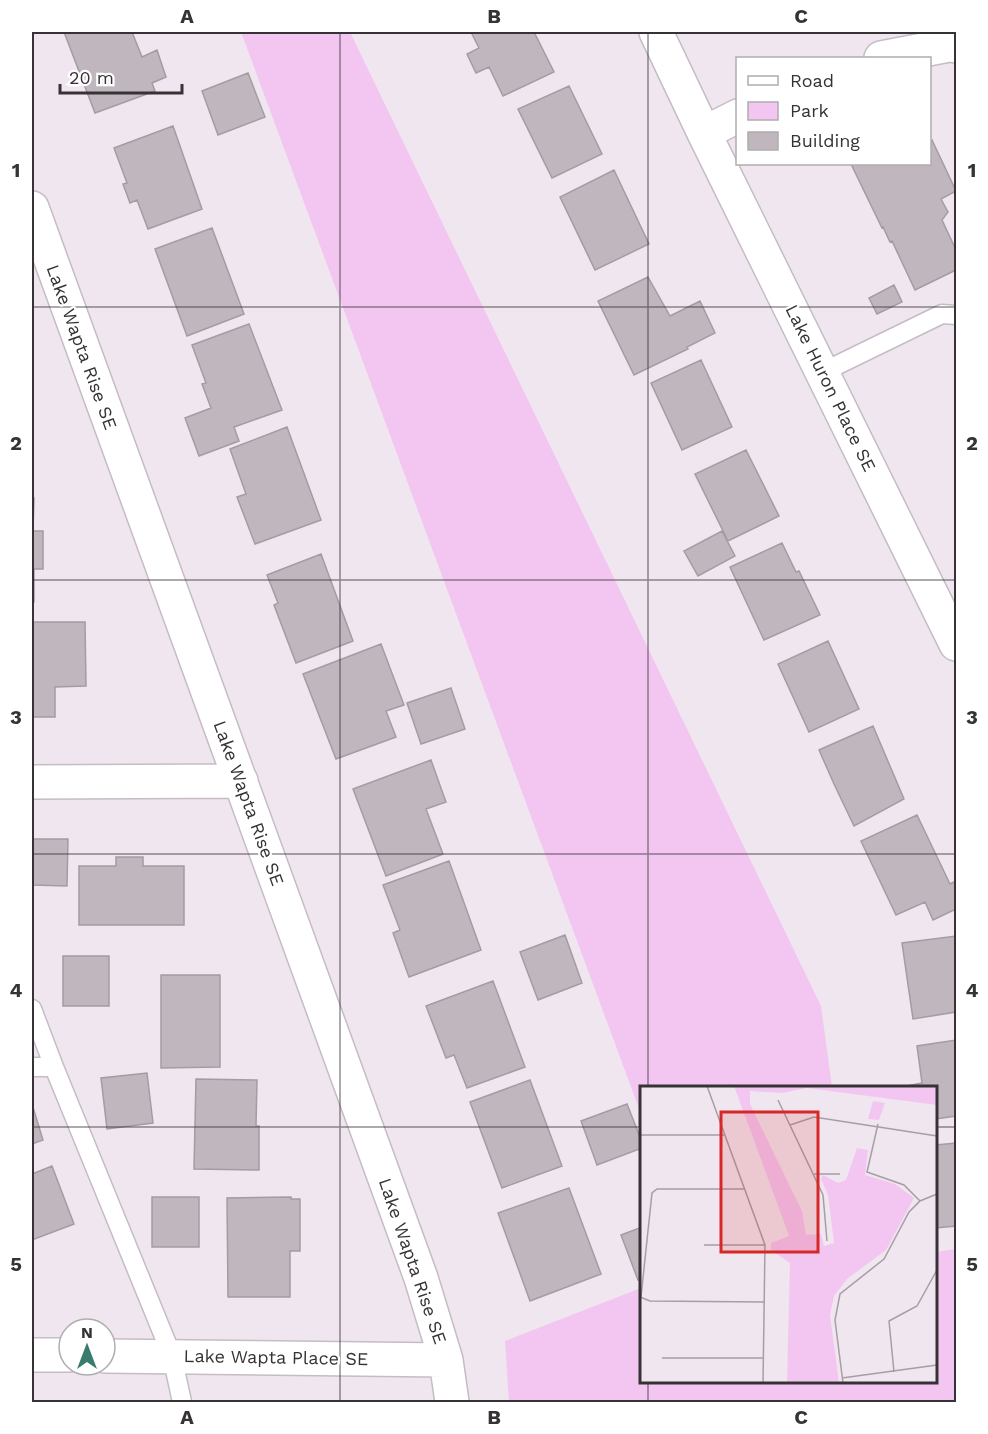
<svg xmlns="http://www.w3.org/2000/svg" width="988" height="1434" font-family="'Work Sans',sans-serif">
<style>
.green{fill:#f3c6f2}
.building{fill:#bfb6be;stroke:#a49ba4;stroke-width:1.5}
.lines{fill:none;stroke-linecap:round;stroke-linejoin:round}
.lane-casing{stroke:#c5bcc5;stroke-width:21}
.street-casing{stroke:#c5bcc5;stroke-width:36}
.lane{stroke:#fff;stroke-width:18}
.street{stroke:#fff;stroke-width:33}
.grid{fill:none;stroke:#363235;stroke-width:1.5;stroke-opacity:0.55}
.labels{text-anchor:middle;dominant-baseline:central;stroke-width:4.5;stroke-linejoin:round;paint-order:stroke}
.street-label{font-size:18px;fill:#363235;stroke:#fff}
.inset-road{fill:none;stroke:#a69ea5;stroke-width:1.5}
.view{fill:#d62828;fill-opacity:0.15;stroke:#d62828;stroke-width:3}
.inset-edge{fill:none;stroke:#363235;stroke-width:3}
.neatline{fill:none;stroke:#363235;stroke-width:2}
.grid-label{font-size:20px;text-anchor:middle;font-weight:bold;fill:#363235}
</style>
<rect width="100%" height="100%" fill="#f0e6ef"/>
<path class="green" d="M241,32H350L821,1006L832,1087L642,1088L641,1114Z
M956,1249V1402H509L505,1341L641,1288L642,1382H936V1252Z"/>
<path class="building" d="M64,32H132L142,57L157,50L166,77L152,83L155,91L95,113Z
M471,32H534L554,72L503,96L489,67L476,73L467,54L479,48Z
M248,73L265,117L218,135L202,91Z
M569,86L602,154L552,178L518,109Z
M173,126L202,209L148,229L137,200L130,203L123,184L127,183L114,148Z
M932,140L956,191L941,199L948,212L942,220L956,250V270L915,290L892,241L890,242L883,227L882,228L851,164H930V142Z
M614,170L649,244L595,270L560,197Z
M212,228L244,314L187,336L155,249Z
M648,277L670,316L700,301L715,333L687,347L688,349L634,375L598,301Z
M894,285L902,302L877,314L869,298Z
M249,324L282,410L234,427L239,441L199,456L185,418L211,408L202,384L206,383L192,345Z
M701,360L732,427L682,450L651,383Z
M287,427L321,520L255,544L237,497L246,494L230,449Z
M746,450L779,516L728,541L695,474Z
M32,498H34L33,531H43V569H34V602H32Z
M722,531L735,556L698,576L684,551Z
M782,543L796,572L799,571L820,615L764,640L730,567Z
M321,554L353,641L296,663L274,605L278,603L267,575Z
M32,622H85L86,686L55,687V717H32Z
M828,641L859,709L809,732L778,664Z
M381,644L404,705L386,711L396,737L336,759L303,674Z
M451,688L465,729L421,744L407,703Z
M873,726L904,799L854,826L834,784L819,750Z
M431,760L446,802L426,809L443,854L386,876L353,789Z
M917,815L950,884L956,881V909L933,920L925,902L896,915L861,841Z
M32,839H68L67,886L32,885Z
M116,857H143V866H184V925H79V866H116Z
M449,861L481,950L409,977L393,933L400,930L383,885Z
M565,935L582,983L538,1000L520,952Z
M956,936V1012L913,1019L902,943Z
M63,956H109V1006H63Z
M161,975H220V1067L161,1068Z
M493,981L525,1067L467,1088L454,1055L446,1058L426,1006Z
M956,1040V1116L936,1119V1088H896L922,1083L917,1046Z
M147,1073L153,1123L107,1129L101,1078Z
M196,1079L257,1080L256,1126H259V1170L194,1169Z
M530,1080L562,1166L502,1188L470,1102Z
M32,1104L43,1140L32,1144Z
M627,1104L642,1142V1148L597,1165L581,1121Z
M956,1143V1226L936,1228V1145Z
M52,1166L74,1224L32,1240V1174Z
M569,1188L601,1274L530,1301L498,1213Z
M152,1197H199V1247H152Z
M291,1197V1199H300V1251H290V1297H228L227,1198Z
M642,1227V1279L638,1280L621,1235Z"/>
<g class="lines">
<defs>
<path id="lane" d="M823,372L942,314L956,315
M32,1009L54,1067L172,1356L182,1402
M32,1067H54"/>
<path id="street" d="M656,32L704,133L956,644
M881,58L949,45L956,46
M704,133L738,116
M32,208L421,1278L446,1360L452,1402
M32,782L241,781
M32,1355H69
M105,1356L446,1360"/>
</defs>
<use href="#lane" class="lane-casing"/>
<use href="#street" class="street-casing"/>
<use href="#lane" class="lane"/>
<use href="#street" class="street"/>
</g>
<path class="grid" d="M340,32V1402M648,32V1088M32,307H956M32,580H956M32,854H956M32,1127H642M936,1127H956M648,1382V1402"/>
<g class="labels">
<g class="street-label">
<text transform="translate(82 347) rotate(70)">Lake Wapta Rise SE</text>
<text transform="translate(831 388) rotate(64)">Lake Huron Place SE</text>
<text transform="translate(249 803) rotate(70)">Lake Wapta Rise SE</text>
<text transform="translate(413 1261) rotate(71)">Lake Wapta Rise SE</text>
<text transform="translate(276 1357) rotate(1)">Lake Wapta Place SE</text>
</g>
</g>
<g transform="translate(640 1086)">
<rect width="297" height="297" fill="#f0e6ef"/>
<path d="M94,0H297V19L167,2L142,7L110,5V18L162,125L166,149L181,148L184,160L194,157L188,109L181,93L183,89L198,97L206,94L217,62L228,64L225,89L255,98L274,112L246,164L207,193L194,210L190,229L199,297H147L150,177L131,164V157L149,150ZM233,15L245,17L239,34L228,33Z" fill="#f3c6f2"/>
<path class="inset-road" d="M67,0L125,159L123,297M138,14L183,109L187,155M238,38L227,86L264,99L280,115M150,39L174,31L297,50M0,49H85M174,88H200M64,159H125M0,211L10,215L125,216M1,211L12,107L17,103H105M22,272H124M254,286L249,235L277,220L297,184M202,292L297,279M203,297L195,234L200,208L244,173L269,126L280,115L297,108"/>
<path class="view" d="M81,26H178V166H81Z"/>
<rect width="297" height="297" class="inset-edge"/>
</g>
<rect width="988" height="1434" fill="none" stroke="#ffffff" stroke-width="66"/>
<rect x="736" y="57" width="195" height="108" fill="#ffffff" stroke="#afadae" stroke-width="1.5"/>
<rect x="748" y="76" width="30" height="9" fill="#ffffff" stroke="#afadae" stroke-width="1.5"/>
<text x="790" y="87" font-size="18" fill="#363235">Road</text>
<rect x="748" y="102" width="30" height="18" fill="#f3c6f2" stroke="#afadae" stroke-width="1.5"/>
<text x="790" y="117" font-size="18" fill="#363235">Park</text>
<rect x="748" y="132" width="30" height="18" fill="#bfb6be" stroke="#afadae" stroke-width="1.5"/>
<text x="790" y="147" font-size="18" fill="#363235">Building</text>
<g transform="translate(87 1347)"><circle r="28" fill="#ffffff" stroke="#afadae" stroke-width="1.5"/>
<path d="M0-4.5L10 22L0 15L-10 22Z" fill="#397c6d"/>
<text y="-9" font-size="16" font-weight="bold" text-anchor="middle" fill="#363235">N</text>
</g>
<path d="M60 84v9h122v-9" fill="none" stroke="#363235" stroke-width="3"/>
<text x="69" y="84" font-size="18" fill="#363235" stroke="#ffffff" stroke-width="4.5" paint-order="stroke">20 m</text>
<rect x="33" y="33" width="922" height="1368" class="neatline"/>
<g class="grid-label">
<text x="187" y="23">A</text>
<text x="494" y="23">B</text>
<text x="801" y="23">C</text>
<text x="16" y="177">1</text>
<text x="972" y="177">1</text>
<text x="16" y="450">2</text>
<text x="972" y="450">2</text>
<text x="16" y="724">3</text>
<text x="972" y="724">3</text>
<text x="16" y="997">4</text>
<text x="972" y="997">4</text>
<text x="16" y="1271">5</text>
<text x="972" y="1271">5</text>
<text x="187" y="1424">A</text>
<text x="494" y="1424">B</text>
<text x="801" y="1424">C</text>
</g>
</svg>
